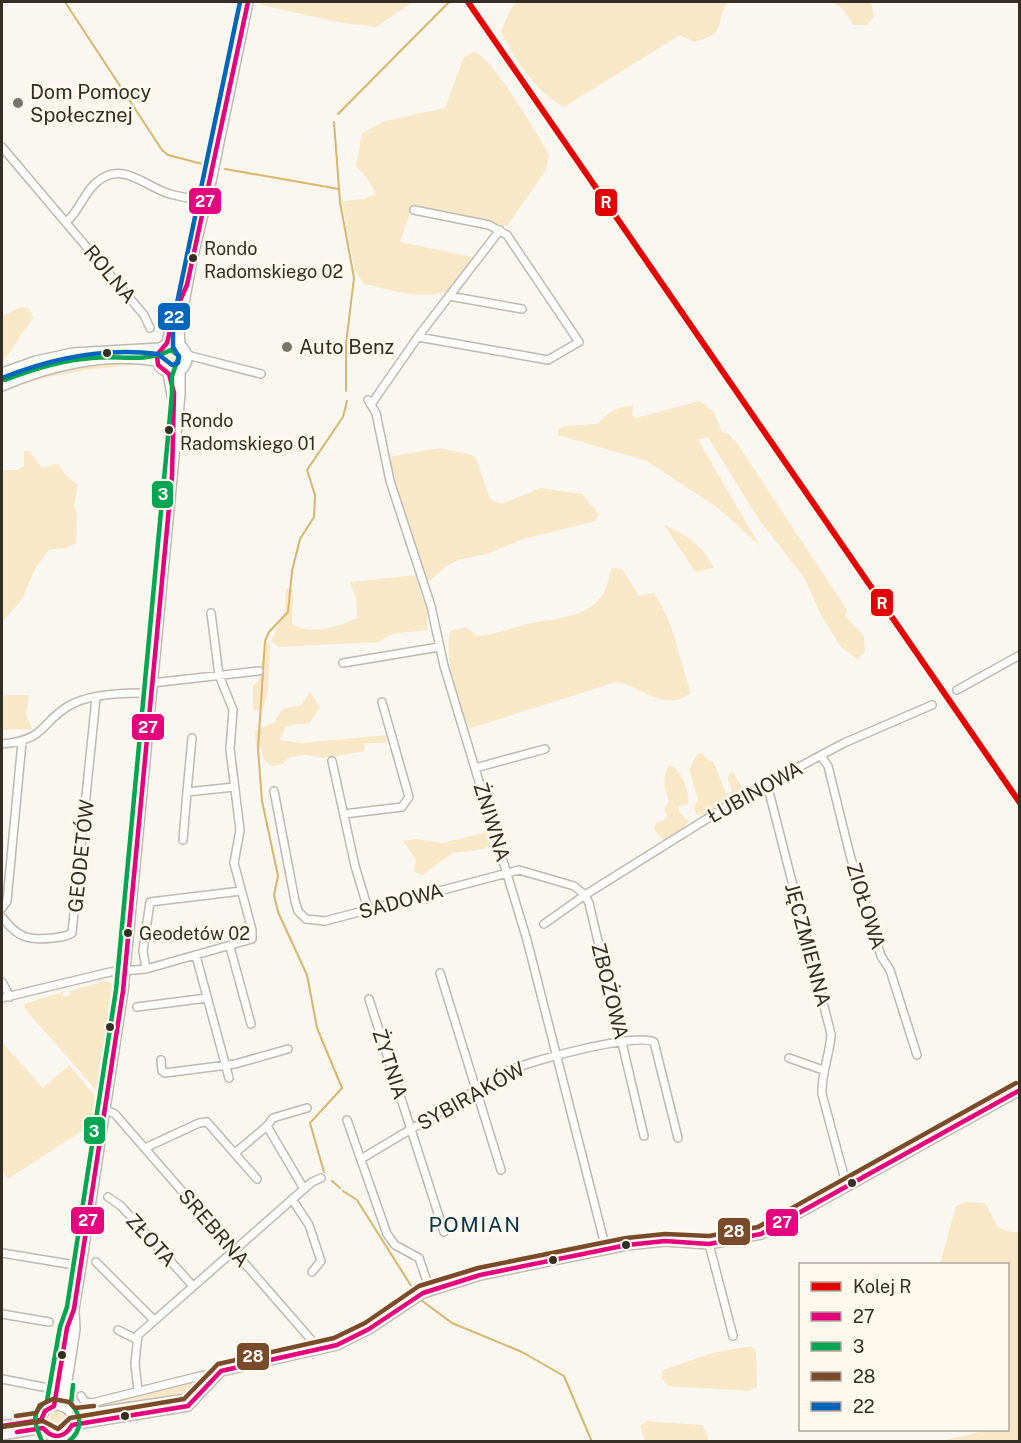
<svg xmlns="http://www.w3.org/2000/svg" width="1021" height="1443" font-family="'Public Sans',sans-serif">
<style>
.green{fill:#f9e8c7}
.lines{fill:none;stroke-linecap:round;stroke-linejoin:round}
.stream{stroke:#d7b66d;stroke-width:2}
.street-casing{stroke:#beb9b2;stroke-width:10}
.secondary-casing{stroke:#beb9b2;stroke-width:12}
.street{stroke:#fefefd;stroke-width:7}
.secondary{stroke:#fefefd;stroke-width:9}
.bus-1-casing{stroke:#fef8ed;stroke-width:9}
.bus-2-casing{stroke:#fef8ed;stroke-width:9}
.bus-3-casing{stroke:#fef8ed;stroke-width:9}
.bus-4-casing{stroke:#fef8ed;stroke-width:9}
.bus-1{stroke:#e5007d;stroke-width:4.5}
.bus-2{stroke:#00a651;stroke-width:4.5}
.bus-3{stroke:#7a4b2a;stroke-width:4.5}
.bus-4{stroke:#0065bd;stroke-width:4.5}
.rail-1-casing{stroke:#fef8ed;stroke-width:10}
.rail-1{stroke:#e50000;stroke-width:6}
.poi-dot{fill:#79746c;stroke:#fef8ed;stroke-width:2}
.bus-dot{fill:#342e24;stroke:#fef8ed;stroke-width:2}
.labels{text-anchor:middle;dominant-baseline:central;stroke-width:5;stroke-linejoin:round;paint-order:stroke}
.bus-label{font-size:18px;fill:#342e24;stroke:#fef8ed;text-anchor:start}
.poi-label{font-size:20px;fill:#342e24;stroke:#fef8ed;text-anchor:start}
.street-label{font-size:20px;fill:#342e24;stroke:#fef8ed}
.neighbourhood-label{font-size:21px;letter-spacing:1.5px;fill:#043348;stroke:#fef8ed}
.line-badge{stroke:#fef8ed;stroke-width:2}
.badge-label{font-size:16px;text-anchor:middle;font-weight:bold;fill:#fff}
</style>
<rect width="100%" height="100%" fill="#faf7f1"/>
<path class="green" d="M261,2H413L376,27L337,22L261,5Z
M517,2H728C713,23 731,32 694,42L680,35L564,107C536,92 516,60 501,32L510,10Z
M826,2H871L874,17L867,25H854C844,13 844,4 826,2Z
M474,52C493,57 536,133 549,154L546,170L507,226L412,207L400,242L477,258C472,266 466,280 459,285C431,305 394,290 364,284L355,271L342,201L364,199L376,194L367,178L356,166L362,133L385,121L445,108L464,57Z
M21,307L29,308L33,318L2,363V316Z
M163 358a9 9 0 1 1 18 0a9 9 0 1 1-18 0Z
M141,362L140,365C92,368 47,374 2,392C18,371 112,364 141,362Z
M700,401L713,411L722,432L729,434L739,446L847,610L845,616L864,636L865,652L857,659L841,647L821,615L804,577L759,520L708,437L698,440L760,546L718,508L647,461L558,435V430L564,426L597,424C609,413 615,406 633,406L632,415L636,418Z
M440,448L472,455L476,458L490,499L501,504L541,488L582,494L599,514L595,521L524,539L486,554L458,560L445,567L431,580L424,581L389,462L393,456Z
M24,451H29L42,468L58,464L65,474L78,485L74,506L77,513L76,543L66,548L49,550L36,567L21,601L2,622V470H17L24,466Z
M664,525C688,535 702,545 714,568L697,572L693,569Z
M612,568L622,569L639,596L654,593C675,624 679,659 691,693C662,713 642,686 616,682L471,728L465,722C456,691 444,663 450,631L466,627L477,636C495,635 510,629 527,624C553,618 586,620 603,594C608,588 608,576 612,568Z
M415,575L427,611V630L392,634L378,642L279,647L271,641L285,610L286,588L293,591L292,624C313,636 336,627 357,618L356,597L350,582Z
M267,643L270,645L268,691L263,709L256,711L253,710V686L259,680L264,646Z
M310,692L320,707L310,723L286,726L280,740L301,743L387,735L386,743H364L365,751L324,758L304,755L290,757L281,765L271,766L264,760L261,749L256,746L255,731L275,722C281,707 286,707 301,706Z
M2,695H29L26,715L32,729L2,730Z
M702,753L708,760L713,761L726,793L730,794L732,791L728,779L729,773L733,772L744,791L705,814L697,815L694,808L698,799L689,770L697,754Z
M669,765C682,769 689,791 688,804L679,806V812L689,821L681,831L664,841L654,829L656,823L664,820L667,816L664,810L669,801C664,789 662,776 669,765Z
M487,832L490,844L484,849L453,853L422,875L414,872L416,860L403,841L416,839L442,843Z
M107,981L112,984L97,1091L26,1010L24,1004L63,992V997L71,995L69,991Z
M2,1042L43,1088L69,1065L96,1097L91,1125L8,1179L2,1171Z
M967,1202L984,1203C998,1221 991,1232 1019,1232V1441H941L989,1430H1008V1264H940L956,1206Z
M751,1346L756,1350L757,1387L749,1391L668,1386L662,1379L663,1370L712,1353Z
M195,1380L201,1387L193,1394L88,1410L123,1398Z
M48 1421a9 9 0 1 1 18 0a9 9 0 1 1-18 0Z
M647,1421L703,1425L709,1441H645L640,1426Z"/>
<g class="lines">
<path class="stream" d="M65,2L162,150L168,155L206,165
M338,114L449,2
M334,122L340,202L354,278L346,344V391
M225,169L339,189
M324,1172L310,1123L342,1088L317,1028L307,975L278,912L274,895L278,876L262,801L258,749L265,641L269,632L288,612L292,571L300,539L314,517L315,495L307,470L343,417L347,401
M332,1181L340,1188
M343,1191L357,1200L415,1292
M421,1300L452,1323L522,1352L564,1376L592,1442"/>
<defs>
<path id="street" d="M2,147L144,315L150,328
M414,210L489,225L507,235L579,342L548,360L418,337
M66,222C80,211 83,193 97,182C123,160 145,187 170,194C182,197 194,199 207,202
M449,296L522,309
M187,355L261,374
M368,400L376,413L390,481L431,606L444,666L527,940L606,1249
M372,403L420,334L500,230
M343,663L439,647
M152,683L259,671
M957,690L1020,655
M2,744C48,740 40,721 72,704C94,693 128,693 151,693
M821,756L828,766L850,855L881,956L890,970L917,1055
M332,761L355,866L368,909
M475,768L545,749
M767,784L831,1034C830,1055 821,1073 822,1094L847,1187
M274,791L295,901L298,911L306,919L325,921L519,870L574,886L585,895L737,800L844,743L932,705
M187,792L192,738
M344,814L402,807L409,797L382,702
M183,840L187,792L234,787
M2,908L7,901L22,742
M2,917C17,937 28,941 53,938C60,937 66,937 72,933L96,698
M544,924L585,895L589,903L644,1136
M230,947L251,1024
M196,956L229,1078
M146,969L143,951L150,902L241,891
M440,973L501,1170
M2,982L10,997
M2,998L110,972L146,969L252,939V930L234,863L240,830L230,749L233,710L219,675L211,613
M369,999L444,1232
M137,1007L207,998
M789,1058L823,1070
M161,1060L162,1071L165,1073L235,1064L288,1049
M106,1110L115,1114L320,1350
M347,1120L387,1234L395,1245L419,1258L430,1290
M267,1126L304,1189
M145,1148L199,1123L207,1122L257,1179
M235,1153L267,1126L273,1118L307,1108
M361,1159L508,1071C529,1061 637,1032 654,1042L678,1138
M108,1197L121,1206L192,1285
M292,1199L309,1225L321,1261L312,1272
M709,1244L733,1336
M2,1253L81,1266
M96,1262L154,1320
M2,1314L49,1322
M118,1330L136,1339
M2,1379L43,1387
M138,1391L135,1363L138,1335L312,1182L321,1178
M81,1396L85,1402L92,1403L200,1376L208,1375L213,1378"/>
<path id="secondary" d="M157 358a15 15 0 1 1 30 0a15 15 0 1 1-30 0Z
M167,343L174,314L185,289
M180,345L179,330L192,260L211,181L248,2
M2,373L36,361L73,353L160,348
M168,373L175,412
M2,386C48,366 106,352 157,361
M41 1421a16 16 0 1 1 32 0a16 16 0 1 1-32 0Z
M54,1406L67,1328L74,1309L81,1266L123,991L180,394V371
M63,1407L75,1329L74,1311
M72,1416L194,1398
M72,1425L188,1406L221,1371L337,1345L369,1329L423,1293L480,1275L627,1245L665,1241L709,1244L761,1234L1020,1090
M2,1426L41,1420
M2,1435L43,1428"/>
</defs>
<use href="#street" class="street-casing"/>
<use href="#secondary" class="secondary-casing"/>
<use href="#street" class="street"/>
<use href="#secondary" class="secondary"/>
<defs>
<path id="bus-1" d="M2,1426L41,1420L45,1411L54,1406L67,1328L74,1309L123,991L172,476L174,393L169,374L158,365L157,355L167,343L174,314L187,285L248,2
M17,1432L43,1428C53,1440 65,1438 72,1425L188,1406L221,1371L337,1345L369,1329L423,1293L480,1275L627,1245L665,1241L709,1244L761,1234L1020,1090"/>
<path id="bus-2" d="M5,380C33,369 62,360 92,358C119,355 146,363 171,350L179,356L172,376V394L116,990L67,1307L60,1327L47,1401C29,1413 35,1425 42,1441
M68,1442C82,1431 83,1417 71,1404L73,1385"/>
<path id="bus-3" d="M16,1416L36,1413L40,1405L53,1399L69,1402L75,1408L94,1406
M2,1427L43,1421L58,1429L70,1418L184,1399L218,1364L334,1338L365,1323L419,1286L478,1268L626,1238L665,1234L709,1236L758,1227L1016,1083"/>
<path id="bus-4" d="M2,378C52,358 103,347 158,354L172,365L178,363L179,357L173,347V322L240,2"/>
</defs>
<use href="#bus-1" class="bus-1-casing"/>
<use href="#bus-2" class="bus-2-casing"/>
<use href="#bus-3" class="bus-3-casing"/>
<use href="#bus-4" class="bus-4-casing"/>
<use href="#bus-1" class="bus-1"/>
<use href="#bus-2" class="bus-2"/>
<use href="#bus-3" class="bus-3"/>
<use href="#bus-4" class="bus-4"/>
<defs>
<path id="rail-1" d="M468,2L1020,803"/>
</defs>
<use href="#rail-1" class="rail-1-casing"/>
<use href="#rail-1" class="rail-1"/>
</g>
<g class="poi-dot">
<circle cx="18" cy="103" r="6"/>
<circle cx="287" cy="347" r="6"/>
</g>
<g class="bus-dot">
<circle cx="193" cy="258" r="5"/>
<circle cx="107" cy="353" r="5"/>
<circle cx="169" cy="430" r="5"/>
<circle cx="128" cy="933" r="5"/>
<circle cx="110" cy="1027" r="5"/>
<circle cx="852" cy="1183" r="5"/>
<circle cx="626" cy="1245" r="5"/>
<circle cx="553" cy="1260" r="5"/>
<circle cx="62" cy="1355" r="5"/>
<circle cx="125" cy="1416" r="5"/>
</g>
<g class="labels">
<g class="bus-label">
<text x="204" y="248">Rondo<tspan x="204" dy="23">Radomskiego 02</tspan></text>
<text x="180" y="420">Rondo<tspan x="180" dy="23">Radomskiego 01</tspan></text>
<text x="139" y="933">Geodetów 02</text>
</g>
<g class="poi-label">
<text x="30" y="92">Dom Pomocy<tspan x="30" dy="23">Społecznej</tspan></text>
<text x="299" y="347">Auto Benz</text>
</g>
<g class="street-label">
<text transform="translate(110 274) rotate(50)">ROLNA</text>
<text transform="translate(755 792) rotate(-29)">ŁUBINOWA</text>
<text transform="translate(492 822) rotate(73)">ŻNIWNA</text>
<text transform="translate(81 856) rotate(-84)">GEODETÓW</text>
<text transform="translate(401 901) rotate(-15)">SADOWA</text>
<text transform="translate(866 906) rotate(73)">ZIOŁOWA</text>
<text transform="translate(808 945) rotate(75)">JĘCZMIENNA</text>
<text transform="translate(610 991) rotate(76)">ZBOŻOWA</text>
<text transform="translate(390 1064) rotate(72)">ŻYTNIA</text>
<text transform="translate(471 1096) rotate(-29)">SYBIRAKÓW</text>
<text transform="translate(214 1228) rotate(49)">SREBRNA</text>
<text transform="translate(151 1240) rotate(48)">ZŁOTA</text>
</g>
<g class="neighbourhood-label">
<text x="475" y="1224">POMIAN</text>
</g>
</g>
<g class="line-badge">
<rect x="188" y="187" width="34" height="28" rx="6" fill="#e5007d"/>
<rect x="594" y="188" width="24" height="29" rx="6" fill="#e50000"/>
<rect x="157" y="302" width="34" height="29" rx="6" fill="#0065bd"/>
<rect x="151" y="480" width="23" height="29" rx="6" fill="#00a651"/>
<rect x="870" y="588" width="24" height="29" rx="6" fill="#e50000"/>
<rect x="131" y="713" width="34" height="28" rx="6" fill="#e5007d"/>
<rect x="83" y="1116" width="23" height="29" rx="6" fill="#00a651"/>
<rect x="70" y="1206" width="35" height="29" rx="6" fill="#e5007d"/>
<rect x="765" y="1208" width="34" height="29" rx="6" fill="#e5007d"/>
<rect x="717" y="1217" width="34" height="29" rx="6" fill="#7a4b2a"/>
<rect x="236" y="1342" width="34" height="29" rx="6" fill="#7a4b2a"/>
</g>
<g class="badge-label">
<text x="205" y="207">27</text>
<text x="606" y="208">R</text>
<text x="174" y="323">22</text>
<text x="163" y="500">3</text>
<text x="882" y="609">R</text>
<text x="148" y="733">27</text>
<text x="94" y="1137">3</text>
<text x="88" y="1226">27</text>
<text x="782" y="1228">27</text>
<text x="734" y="1237">28</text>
<text x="253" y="1362">28</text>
</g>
<rect width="1021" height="1443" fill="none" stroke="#342e24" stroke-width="6"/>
<rect x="799" y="1263" width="210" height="168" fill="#fef8ed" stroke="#ada79d" stroke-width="1.5"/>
<rect x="811" y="1282" width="30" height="9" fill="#e50000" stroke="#ada79d" stroke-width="1.5"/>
<text x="853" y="1293" font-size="18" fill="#342e24">Kolej R</text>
<rect x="811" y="1312" width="30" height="9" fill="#e5007d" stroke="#ada79d" stroke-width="1.5"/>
<text x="853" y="1323" font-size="18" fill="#342e24">27</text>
<rect x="811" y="1342" width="30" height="9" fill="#00a651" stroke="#ada79d" stroke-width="1.5"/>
<text x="853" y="1353" font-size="18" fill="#342e24">3</text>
<rect x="811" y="1372" width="30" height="9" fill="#7a4b2a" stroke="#ada79d" stroke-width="1.5"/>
<text x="853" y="1383" font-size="18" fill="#342e24">28</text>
<rect x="811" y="1402" width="30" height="9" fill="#0065bd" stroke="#ada79d" stroke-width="1.5"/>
<text x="853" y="1413" font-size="18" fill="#342e24">22</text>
</svg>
